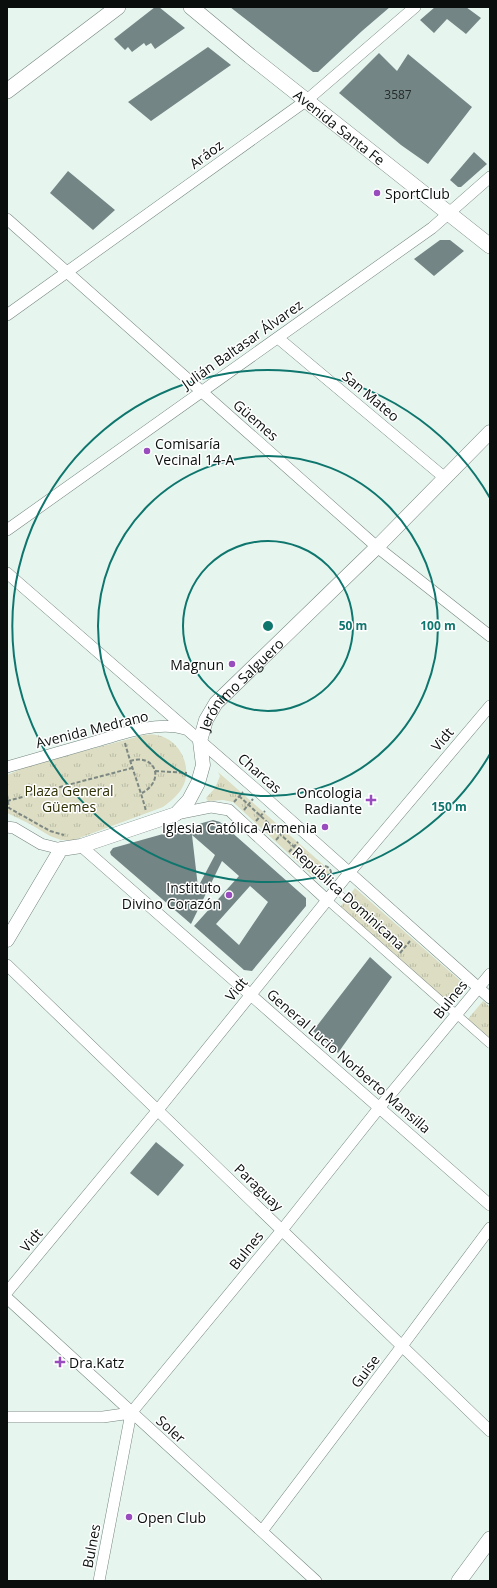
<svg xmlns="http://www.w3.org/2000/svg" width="497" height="1588" font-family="'Open Sans',sans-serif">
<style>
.park{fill:url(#park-tufts)}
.building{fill:#748585;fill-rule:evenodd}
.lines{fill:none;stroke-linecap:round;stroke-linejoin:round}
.service-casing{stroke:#75857e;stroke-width:6}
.pedestrian-casing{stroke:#75857e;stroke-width:9}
.minor-casing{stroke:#75857e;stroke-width:12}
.tertiary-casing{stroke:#75857e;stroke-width:15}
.secondary-casing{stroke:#75857e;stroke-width:16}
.path{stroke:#7d8883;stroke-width:2;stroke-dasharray:4 2;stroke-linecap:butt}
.service{stroke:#fff;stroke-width:5.5}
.pedestrian{stroke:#fff;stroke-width:8}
.minor{stroke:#fff;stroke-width:11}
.tertiary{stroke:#fff;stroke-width:14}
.secondary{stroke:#fff;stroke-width:15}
.ring{fill:none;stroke:#0f766e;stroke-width:2}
.poi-dot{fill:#984cbe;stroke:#fff;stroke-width:1.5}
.labels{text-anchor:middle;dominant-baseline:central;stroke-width:3;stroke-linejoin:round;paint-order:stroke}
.number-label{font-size:12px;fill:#242c2b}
.street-label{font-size:14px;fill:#0a0f0d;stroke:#fff}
.poi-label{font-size:14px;fill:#0a0f0d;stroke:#fff;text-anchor:start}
.park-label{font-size:14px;fill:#303005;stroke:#fff}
.centre{fill:#0f766e;stroke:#fff;stroke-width:2}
.ring-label{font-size:12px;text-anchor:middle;font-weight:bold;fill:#0f766e;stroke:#fff;stroke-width:3;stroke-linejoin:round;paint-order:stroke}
</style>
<defs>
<pattern id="park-tufts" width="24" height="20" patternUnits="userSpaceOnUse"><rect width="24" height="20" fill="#dcddc2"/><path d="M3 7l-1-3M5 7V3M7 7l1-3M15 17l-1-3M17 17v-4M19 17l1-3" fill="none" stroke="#bbbca6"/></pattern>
</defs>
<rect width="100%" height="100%" fill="#e6f6ef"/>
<path class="park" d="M144,735C147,735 152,734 156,735C178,738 192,764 184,784C180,794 171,801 163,807L74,840H61L50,836L30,824L7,813V775L28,766Z
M218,772L327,868L331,876L329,882H324L316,879L233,802L223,800L208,801L206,798L215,788L220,776Z
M355,888L465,985L449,1004L340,907Z
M483,1001L490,1007V1040L467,1020Z"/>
<path class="building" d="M155,7H159L185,28L155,49L151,43L146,46L144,43L132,52L128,47L125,50L114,39Z
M230,7H390L362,31L318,72H313Z
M435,7H466L481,18L466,34L447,19L434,33L420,20Z
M208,47L231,65L151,121L128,102Z
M379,53L397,71L408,54L472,107L428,164L401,145L339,93Z
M474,152L487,164L461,187H458L450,180Z
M68,171L115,210L93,230L50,193Z
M440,240H450L464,251L434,276L414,259Z
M213,820L220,822L306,898V906L252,971L244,970L194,926L239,876L222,861L191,924L111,855L110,852L113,848ZM192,835L215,855L198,887ZM250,886L268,902L239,945L216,924Z
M370,957L392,977L338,1053L313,1031Z
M156,1142L184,1165L158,1196L130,1173Z"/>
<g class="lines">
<defs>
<path id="service" d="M335,890L352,903"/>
<path id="pedestrian" d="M327,900L490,1044"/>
<path id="minor" d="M7,219L377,547L490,636
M7,315L307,100L415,7
M278,338L445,478
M7,530L432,228L490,177
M7,573L259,792L490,998
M7,767C34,759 60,752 87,744C116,736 155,720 185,729
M176,814L211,807L229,810L327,900
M7,827L14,828L41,844L61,849
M81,846L490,1205
M7,965L490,1431
M7,1292L157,1111L349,873L490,706
M7,1298L316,1581
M7,1417H103L131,1413
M262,1531L402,1346L490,1228
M99,1581L131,1413L282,1230L379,1108L490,974"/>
<g id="tertiary">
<path id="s1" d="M7,940L61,849L81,846L176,814L189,800L198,783L203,765L200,741L206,720L216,703L377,547L490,432"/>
</g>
<g id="secondary">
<path id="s2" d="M191,7L250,56L490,246"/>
<path d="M7,91L118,7"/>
<path d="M459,1581L490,1539"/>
</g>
</defs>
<use href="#service" class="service-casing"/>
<use href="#pedestrian" class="pedestrian-casing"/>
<use href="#minor" class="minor-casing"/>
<use href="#tertiary" class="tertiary-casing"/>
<use href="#secondary" class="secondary-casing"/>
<path class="path" d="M125,743C131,766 140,788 146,811
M130,761C155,753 166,780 142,793
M155,771L187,773
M7,795L9,808L50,831L64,835
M239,796L318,869
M7,801L132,768
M234,802L243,792
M244,810L253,799
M256,821L265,811
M276,840L285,830
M289,852L298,842
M317 873a7 7 0 1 1 14 0a7 7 0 1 1-14 0Z
M400,953L410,941"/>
<use href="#service" class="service"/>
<use href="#pedestrian" class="pedestrian"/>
<use href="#minor" class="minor"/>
<use href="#tertiary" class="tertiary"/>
<use href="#secondary" class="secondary"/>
</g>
<g class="ring">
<circle cx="268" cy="626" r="85"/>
<circle cx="268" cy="626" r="170"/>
<path d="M490 754A256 256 0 1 1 490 498"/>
</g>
<g class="poi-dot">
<circle cx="377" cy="193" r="4"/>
<circle cx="147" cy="451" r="4"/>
<circle cx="232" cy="664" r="4"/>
<path d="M369 794h4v4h4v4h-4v4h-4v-4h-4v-4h4z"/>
<circle cx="325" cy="827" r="4"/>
<circle cx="229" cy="895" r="4"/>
<path d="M58 1356h4v4h4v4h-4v4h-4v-4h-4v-4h4z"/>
<circle cx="129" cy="1517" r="4"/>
</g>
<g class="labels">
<g class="number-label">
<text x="398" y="94">3587</text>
</g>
<g class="street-label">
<text stroke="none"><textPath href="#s2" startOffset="191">Avenida Santa Fe</textPath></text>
<text transform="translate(206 154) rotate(-36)">Aráoz</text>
<text transform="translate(242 344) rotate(-35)">Julián Baltasar Álvarez</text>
<text transform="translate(371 396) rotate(40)">San Mateo</text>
<text transform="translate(256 420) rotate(41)">Güemes</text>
<text stroke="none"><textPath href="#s1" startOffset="379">Jerónimo Salguero</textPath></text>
<text transform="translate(92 729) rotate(-14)">Avenida Medrano</text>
<text transform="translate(442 739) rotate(-50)">Vidt</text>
<text transform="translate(260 773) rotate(41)">Charcas</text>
<text transform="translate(349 898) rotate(42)">República Dominicana</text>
<text transform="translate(236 989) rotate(-51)">Vidt</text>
<text transform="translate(450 999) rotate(-51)">Bulnes</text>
<text transform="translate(349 1061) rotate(41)">General Lucio Norberto Mansilla</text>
<text transform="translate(259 1187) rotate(44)">Paraguay</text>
<text transform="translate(31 1240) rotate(-50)">Vidt</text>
<text transform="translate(246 1250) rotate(-51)">Bulnes</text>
<text transform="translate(365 1371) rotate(-53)">Guise</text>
<text transform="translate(171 1429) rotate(42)">Soler</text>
<text transform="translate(91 1546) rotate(-79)">Bulnes</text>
</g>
<g class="poi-label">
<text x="385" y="193">SportClub</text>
<text x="155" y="443">Comisaría<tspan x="155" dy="16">Vecinal 14-A</tspan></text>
<text x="224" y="664" text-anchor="end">Magnun</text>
<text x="362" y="792" text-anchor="end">Oncologia<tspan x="362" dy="16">Radiante</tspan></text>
<text x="317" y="827" text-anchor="end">Iglesia Católica Armenia</text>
<text x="221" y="887" text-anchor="end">Instituto<tspan x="221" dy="16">Divino Corazón</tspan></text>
<text x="69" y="1362">Dra.Katz</text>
<text x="137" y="1517">Open Club</text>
</g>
<g class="park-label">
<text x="69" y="790">Plaza General<tspan x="69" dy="16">Güemes</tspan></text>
</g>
</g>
<circle cx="268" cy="626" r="6" class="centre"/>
<g class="ring-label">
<text x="353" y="630">50 m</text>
<text x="438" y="630">100 m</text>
<text x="449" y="811">150 m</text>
</g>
<rect width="497" height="1588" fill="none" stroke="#0a0f0d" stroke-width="16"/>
</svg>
